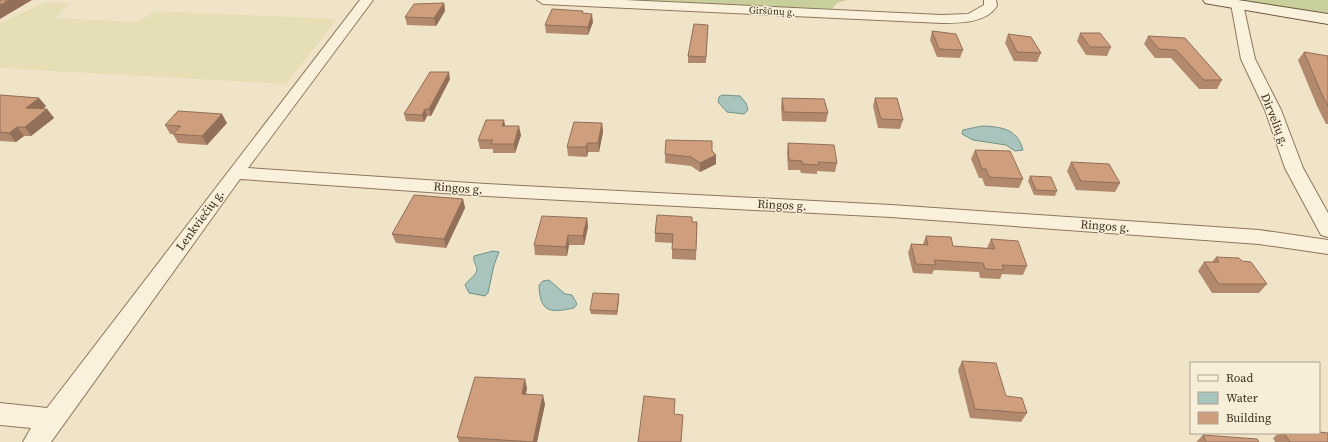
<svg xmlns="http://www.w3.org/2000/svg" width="1328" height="442" font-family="'Source Serif 4',serif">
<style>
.farmland{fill:#e6deb5}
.green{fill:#c9cf9b}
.water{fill:#a9c4bc;stroke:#6f938a}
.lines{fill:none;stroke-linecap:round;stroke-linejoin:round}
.street-casing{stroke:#8d765c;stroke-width:2}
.secondary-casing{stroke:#6f573f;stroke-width:2}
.street{fill:#faf1dc;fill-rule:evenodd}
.secondary{fill:#faf1dc;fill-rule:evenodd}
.wall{fill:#b2896c}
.shaded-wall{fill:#916f58}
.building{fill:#cf9f7d;stroke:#916f58}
.labels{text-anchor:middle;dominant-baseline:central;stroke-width:3;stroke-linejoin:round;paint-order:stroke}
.far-street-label{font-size:10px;fill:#3d2e20;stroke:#f7eed8}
.street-label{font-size:12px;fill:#3d2e20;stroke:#f7eed8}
</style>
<rect width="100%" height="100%" fill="#f0e4c8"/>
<path class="farmland" d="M46,2L70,3L55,18L138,22L155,11L337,19L286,84L0,68V23Z"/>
<path class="green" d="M636,0H847L837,3L832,9Z
M1249,0H1328V15L1249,2Z"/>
<path class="water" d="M722,95L740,96L746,103L748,110L744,114L727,112L718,102L719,97Z
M982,126C1001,127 1017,128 1023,150L1015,151L1006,145L973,140L962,134L963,130Z
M493,251L499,252L494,265L488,293L485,296L469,293L465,285C468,280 477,275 477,269C476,264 473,262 474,256Z
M549,280L565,294L572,295L577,304L574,308C550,313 540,313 539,285L543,281Z"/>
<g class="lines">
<defs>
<path id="street" d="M360,0H373L248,168L486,184L891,205L1259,230L1328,240V254L1259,244L891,217L486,196L240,179L51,442H23L31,428L0,425V403L47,408Z
M537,0H624L942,15L968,14L984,5V0H996L997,6C986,23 961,23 942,23L543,4Z
M1237,0L1243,4L1255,59L1281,110L1303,168L1328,213V237L1321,235L1285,168L1265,110L1241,59L1231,4Z"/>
<path id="secondary" d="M1203,0H1238L1328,14V24L1210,4L1205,3Z"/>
</defs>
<use href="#street" class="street-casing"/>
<use href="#secondary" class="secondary-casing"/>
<use href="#street" class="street"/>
<use href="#secondary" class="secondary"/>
</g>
<path class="wall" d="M444,3L445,11L436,26L407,25L405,17Z
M583,13L593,22L588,35L546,33L545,25Z
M708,25L706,63H688V56Z
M932,31L963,50L960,58L937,57L930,40Z
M1080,33L1111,47L1107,56L1086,55L1077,41Z
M1008,34L1041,53L1037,62L1014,61L1005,43Z
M1148,36L1185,38L1222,80L1217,89H1199L1171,58H1155L1144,44Z
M1304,52L1328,56V124H1326L1317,106L1298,60Z
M450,79L431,116H427L424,122L406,121L404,114Z
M0,95L39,98L46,106L43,109H47L54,118L31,136H24L16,142L0,141Z
M782,98L828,113L826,122L782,121L781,107Z
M875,98L903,120L900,129L878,128L873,106Z
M227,123L207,145L178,143L173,134H170L165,125Z
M602,123L603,132L599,152H588L587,157L568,156L567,147Z
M505,126L521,135L515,153H493V149H480L478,140Z
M788,143L837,163L835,172L817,171V174L801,173L800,170H788L787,152Z
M975,150L1023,179L1019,188L985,186L982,178H979L971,159Z
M712,151L716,155V164L700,172L691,166L665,163V154Z
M1071,162L1120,183L1115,192L1076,190L1067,171Z
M1030,176L1057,191L1055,196L1034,195L1028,181Z
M463,199L465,208L446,248L396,243L392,234Z
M587,218L588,227L584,245H569L567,256L535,255L534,245Z
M692,222H697L696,260L672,259V243L655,242V233Z
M926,236L953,246L987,248L991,239L1027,266L1023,275L1002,274L1000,279L980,278L979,272L934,270L932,274L913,273L908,253L911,244H923Z
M1216,257L1242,261L1267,284L1259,293H1212L1198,271L1204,262H1212Z
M619,294V299L617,315L591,314L590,310Z
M962,361L1027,413L1021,422L970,418L958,370Z
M527,388L526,394L545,404L537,442H459L457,437Z
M1279,433H1319L1328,442H1275L1273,438Z
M1203,435L1259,442H1196Z"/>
<path class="shaded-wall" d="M9,0H32L0,19V5Z
M444,3L445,11L436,26L434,18Z
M592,14L593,22L588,35V27Z
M449,72L450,79L431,116L429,109Z
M39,98L46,106L33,117L26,108Z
M47,109L54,118L31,136L25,127Z
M425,109L427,116L424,122L422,115Z
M222,114L227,123L207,145L202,136Z
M504,120L506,129L502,126Z
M602,123L603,132L599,152L598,143Z
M519,126L521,135L515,153L514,144Z
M17,127L24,136L16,142L9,133Z
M587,143L588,152L587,157L586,147Z
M716,155V164L700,172V163Z
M463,199L465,208L446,248L444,239Z
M587,218L588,227L584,245L583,236Z
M568,235L569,245L567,256L566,247Z
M619,294V299L617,315V311Z
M525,379L527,388L524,403L522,394Z
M543,395L545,404L537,442H533Z"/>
<path class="building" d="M0,0H9L0,5Z
M444,3L434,18L405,17L414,4Z
M552,9L583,11L582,13L592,14L588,27L545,25Z
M694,24L708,25L706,57L688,56Z
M932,31L956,34L963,50L939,49Z
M1080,33H1100L1111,47H1090Z
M1008,34L1031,37L1041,53L1017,52Z
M1148,36L1185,38L1222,80H1204L1176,50L1159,49Z
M1304,52L1328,56V106L1323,97Z
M430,72H449L429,109H425L422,115L404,114Z
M0,95L39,98L26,108L47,109L25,127H17L9,133L0,132Z
M782,98L824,99L828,113L784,112Z
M875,98H897L903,120L881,119Z
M178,111L222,114L202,136L173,134L181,126L165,125Z
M486,120H504L502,126H519L514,144H491L493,140H478Z
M574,122L602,123L598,143H587L586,147H567Z
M666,140L712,141V151L716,155L700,163L691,157L665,154Z
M788,143L834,145L837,163L818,162L819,165L802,164V161L789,160Z
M975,150L1010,151L1023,179L989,177L986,169H982Z
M1071,162L1109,164L1120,183L1081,181Z
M1030,176L1051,177L1057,191L1036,190Z
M414,195L463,199L444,239L392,234Z
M657,215L692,217V222H697L696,250L672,249L673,234L655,233Z
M542,216L587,218L583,236L568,235L566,247L534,245Z
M926,236L951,237L953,246L995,249L991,239L1018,241L1027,266L1002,265L1004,270L985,269L983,263L934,260L936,265L916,264L911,244L928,245Z
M1216,257L1239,258L1242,261L1251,262L1267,284H1219L1204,262H1219Z
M593,293L619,294L617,311L590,310Z
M962,361L996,363L1006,396L1022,398L1027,413L975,409Z
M475,377L525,379L522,394L543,395L533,442L457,437Z
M644,396L675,399L674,414L683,415L681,442H638Z
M1319,432L1328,433V442H1290L1284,433H1319Z
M1203,435L1257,439L1259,442H1206Z"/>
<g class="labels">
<g class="far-street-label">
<text transform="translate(772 11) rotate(3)">Giršūnų g.</text>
</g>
<g class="street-label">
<text transform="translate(1275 120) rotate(68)">Dirvelių g.</text>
<text transform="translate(458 188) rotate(4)">Ringos g.</text>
<text transform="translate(782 205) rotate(3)">Ringos g.</text>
<text transform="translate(200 220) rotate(-54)">Lenkviečių g.</text>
<text transform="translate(1105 226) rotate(4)">Ringos g.</text>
</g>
</g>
<rect x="1190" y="362" width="130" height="72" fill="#f7eed8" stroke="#ada18e"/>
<rect x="1198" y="375" width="20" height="6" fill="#faf1dc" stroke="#ada18e"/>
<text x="1226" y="382" font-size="12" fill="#3d2e20">Road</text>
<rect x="1198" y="392" width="20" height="12" fill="#a9c4bc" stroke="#ada18e"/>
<text x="1226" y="402" font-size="12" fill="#3d2e20">Water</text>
<rect x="1198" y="412" width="20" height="12" fill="#cf9f7d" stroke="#ada18e"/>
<text x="1226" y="422" font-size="12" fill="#3d2e20">Building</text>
</svg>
